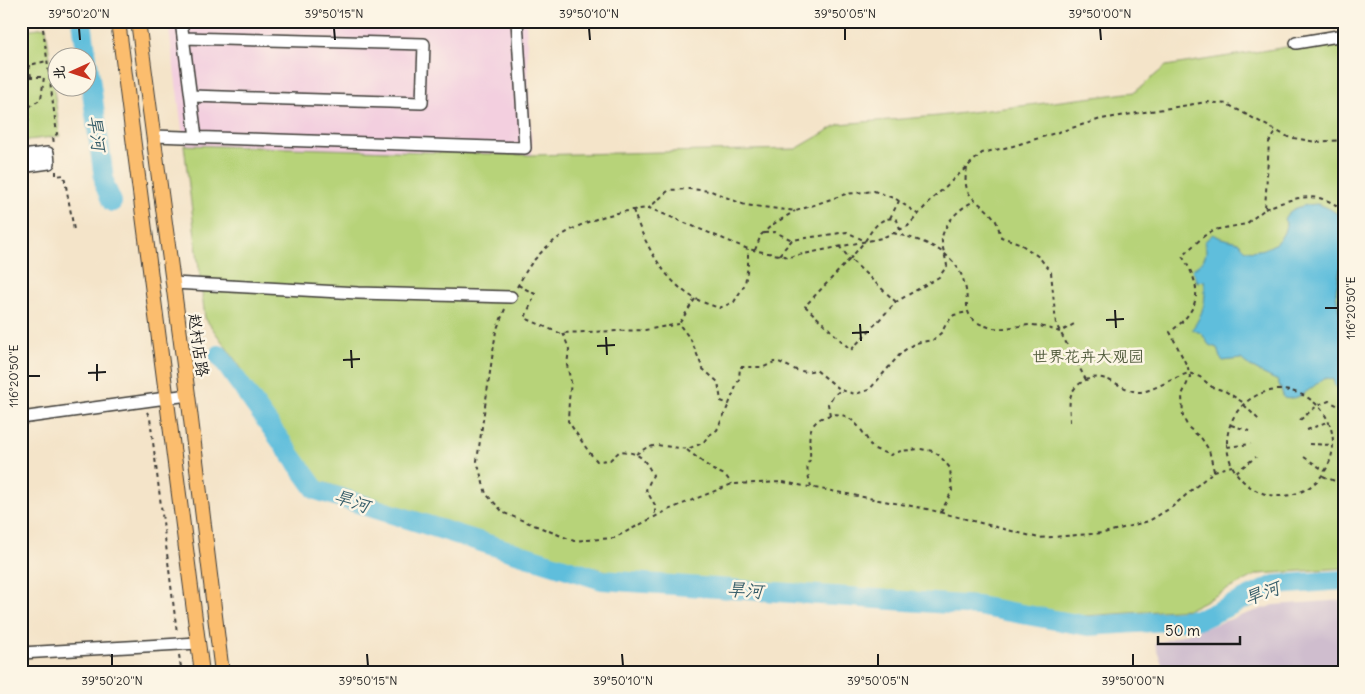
<svg xmlns="http://www.w3.org/2000/svg" width="1365" height="694" font-family="Delius,'LXGW WenKai TC',sans-serif">
<style>
.built{fill:#f3cfdf}
.industrial{fill:#cfbdce}
.green{fill:#b7d379;stroke:#6a784a}
.water{fill:#5ebedc;stroke:#3d6d7c}
.lines{fill:none;stroke-linecap:round;stroke-linejoin:round}
.river{stroke:#5ebedc;stroke-width:20}
.minor-casing{stroke:#3c3a36;stroke-width:14}
.major-casing{stroke:#3c3a36;stroke-width:16}
.path{stroke:#3c3a36;stroke-width:2;stroke-dasharray:4 4;stroke-linecap:butt}
.minor{stroke:#fff;stroke-width:11}
.major{stroke:#fbbd6e;stroke-width:14}
.ticks{fill:none;stroke:#1c1c1c;stroke-width:2}
.labels{text-anchor:middle;dominant-baseline:central;stroke-width:5;stroke-linejoin:round;paint-order:stroke}
.street-label{font-size:16px;fill:#1c1c1c;stroke:#fcf5e5}
.park-label{font-size:16px;fill:#525c3d;stroke:#fcf5e5}
.water-label{font-size:18px;font-style:italic;fill:#365d69;stroke:#fcf5e5}
.neatline{fill:none;stroke:#1c1c1c;stroke-width:2}
.ticks-label{font-size:12px;text-anchor:middle;fill:#1c1c1c}
</style>
<rect width="100%" height="100%" fill="#fcf5e5"/>
<filter id="ink" filterUnits="userSpaceOnUse"><feTurbulence type="fractalNoise" baseFrequency=".02" numOctaves="2"/><feDisplacementMap in="SourceGraphic" scale="10" xChannelSelector="R" yChannelSelector="G"/><feConvolveMatrix kernelMatrix="1 2 1 2 8 2 1 2 1" color-interpolation-filters="sRGB"/></filter>
<filter id="wash" filterUnits="userSpaceOnUse"><feTurbulence type="fractalNoise" baseFrequency=".0096" numOctaves="4" result="noise"/><feDisplacementMap in="SourceGraphic" scale="20" xChannelSelector="R" yChannelSelector="G"/><feGaussianBlur stdDeviation="1.12" result="paint"/><feColorMatrix in="noise" values="0 0 0 0 0 0 0 0 0 0 0 0 0 0 0 0 0 1.4 0 .05"/><feComposite in="paint" operator="in"/></filter>
<g filter="url(#wash)">
<rect width="100%" height="100%" fill="#f4e4c9"/>
<path class="built" d="M168,21H526L532,155L184,145Z"/>
<path class="industrial" d="M1344,600V673H1165L1155,644L1274,605Z"/>
<path class="green" d="M46,27L60,136L21,141V61L28,59L25,30Z
M1344,38V568L1258,574L1189,609L1083,616L969,596L660,584L587,566L319,481L246,409L241,368L205,318L184,145L532,155L796,149L839,124L939,116L1135,92L1166,66Z"/>
<path class="water" d="M1317,204C1328,207 1337,212 1344,221V262L1340,269L1336,292L1339,311L1344,319V387L1340,389L1335,386L1333,380L1328,378L1323,379C1312,387 1298,402 1284,398L1278,381C1267,376 1249,367 1241,359L1223,361L1220,358L1217,348L1209,345L1202,334L1192,329C1203,315 1207,299 1204,281L1197,282L1192,269C1204,263 1209,254 1204,242L1213,234L1221,238L1238,242L1246,250C1264,253 1285,243 1286,223L1284,219C1290,207 1304,205 1317,204Z"/>
<g class="lines">
<path class="river" d="M82,21L87,58
M88,63L105,186L112,202
M219,355L316,490L602,580L978,606L1088,626L1201,619L1275,585L1344,580"/>
</g>
</g>
<g filter="url(#ink)">
<g class="lines">
<defs>
<path id="minor" d="M181,21L196,137
M183,38L424,44L422,103L191,96
M1296,43L1344,35
M153,136L525,148L517,21
M21,156L48,153L49,163L21,167
M173,283L358,293L511,297
M21,418L188,395
M21,653L198,643
M1136,673V672"/>
<path id="major" d="M118,21L202,673
M138,21L188,395L222,673"/>
</defs>
<use href="#minor" class="minor-casing"/>
<use href="#major" class="major-casing"/>
<path class="path" d="M42,21L57,134L53,137L54,144
M21,77H44L41,99L29,107L28,113L29,119L28,122H21
M31,77L29,65L47,61
M967,168C960,200 980,199 994,218C998,223 999,231 1001,237L1019,243L1039,257L1051,272L1056,324L1086,380
M56,171V176L64,175L74,230
M1265,209C1271,206 1278,204 1284,202C1307,194 1325,195 1344,211
M633,210C644,242 663,280 694,298C701,302 711,305 719,308L734,302L745,284L748,265V249
M919,215L896,199L874,191L846,194L796,211L745,205L711,191L689,189L669,190L649,208L748,249L789,257L882,238L908,226L930,201L982,153L1013,146L1101,119L1207,102L1227,104L1288,137L1316,142L1344,140
M890,218L899,201
M764,233L775,232L792,240
M893,233C925,241 959,251 966,290C968,302 964,313 975,321C996,334 1009,326 1030,325C1040,325 1051,329 1060,332L1076,323
M839,246L850,259L865,241
M755,250L761,235L772,225L795,211
M779,255L792,240L847,232L865,241C871,231 882,213 897,220L900,229
M518,285L535,294L525,318L559,333L645,330L679,324
M517,287C523,277 528,266 536,258C564,225 608,212 649,208
M695,299L679,324L691,340L703,369L718,382L721,401L729,404L739,379L740,367H764L774,362H779L796,370L806,372L816,370L841,390L855,394L869,390L902,352L915,343L933,340L942,332L946,324L954,315L967,312
M896,302L850,259L805,306L851,350L896,302L939,277L947,266C946,258 941,245 942,237C946,221 960,208 974,201
M505,309L496,331L477,461L486,494L504,513L574,541L614,538L668,510L732,484L783,482L927,509L1039,538L1104,533L1149,521L1172,507L1214,471L1232,466
M563,333L569,349L567,365L571,382L569,400L568,421L589,452L597,461L610,460L620,451C640,453 644,458 653,475L646,490L655,505V517
M1227 443a53 53 0 1 1 106 0a53 53 0 1 1-106 0Z
M1244,405L1260,421
M147,412L150,418L177,633
M830,415L828,404L833,396L841,390
M1300,420L1318,405L1329,401L1344,409
M1070,422C1070,415 1069,406 1070,399C1072,385 1089,375 1102,378C1115,381 1125,390 1138,392C1150,393 1176,376 1189,373L1200,377L1212,387L1225,391L1244,403
M1231,425L1253,432
M1307,430L1329,421
M1309,444L1333,445
M1227,447L1251,444
M687,450L713,470L725,475L732,484
M636,454L646,448L657,445L687,449L703,443L708,436L717,430L729,404
M1304,457L1325,471
M1214,471L1209,450L1202,439L1188,427L1183,417L1182,395L1190,377L1188,368L1170,332C1202,308 1203,288 1182,256L1204,236L1214,230L1246,224L1265,209L1269,142L1277,131
M1236,472L1256,457
M1323,476L1344,485
M811,487C810,481 806,471 808,464C809,459 810,463 810,457C811,446 807,438 812,427C816,421 820,418 827,416C850,408 863,431 872,448L890,455L901,451L920,449L933,451L940,456L950,468L952,491L941,512
M179,655L182,673"/>
<use href="#minor" class="minor"/>
<use href="#major" class="major"/>
</g>
</g>
<path class="ticks" d="M79,28L80,40M334,28L335,40M589,28L590,40M845,28V40M1100,28L1101,40M1325,308H1338M1115,310L1116,328M1106,320L1124,319M860,324L861,341M852,333L869,332M606,337L607,355M597,346L615,345M351,350L352,368M343,360L360,359M97,364V381M88,373L106,372M28,376H40M112,654V666M367,654L368,666M622,654L623,666M878,654V666M1133,654V666"/>
<g class="labels">
<g class="street-label">
<text transform="translate(199 345) rotate(82)">赵村店路</text>
</g>
<g class="park-label">
<text x="1088" y="356">世界花卉大观园</text>
</g>
<g class="water-label">
<text transform="translate(97 133) rotate(82)">旱河</text>
<text transform="translate(352 501) rotate(18)">旱河</text>
<text transform="translate(745 590) rotate(4)">旱河</text>
<text transform="translate(1262 593) rotate(-20)">旱河</text>
</g>
</g>
<rect width="1365" height="694" fill="none" stroke="#fcf5e5" stroke-width="55"/>
<g transform="translate(72 72) rotate(267)"><circle r="24" fill="#fcf5e5" stroke="#a29e95"/>
<path d="M0-4L9 19L0 12L-9 19Z" fill="#c8321e"/>
<text y="-8" font-size="14" font-weight="bold" text-anchor="middle" fill="#1c1c1c">北</text>
</g>
<path d="M1158 636v8h82v-8" fill="none" stroke="#1c1c1c" stroke-width="2.5"/>
<text x="1165" y="636" font-size="15" fill="#1c1c1c" stroke="#fcf5e5" stroke-width="4" paint-order="stroke">50 m</text>
<rect x="28" y="28" width="1310" height="638" class="neatline"/>
<g class="ticks-label">
<text x="79" y="18">39°50'20"N</text>
<text x="334" y="18">39°50'15"N</text>
<text x="589" y="18">39°50'10"N</text>
<text x="845" y="18">39°50'05"N</text>
<text x="1100" y="18">39°50'00"N</text>
<text transform="translate(1351 308) rotate(-90)" y="4">116°20'50"E</text>
<text transform="translate(14 376) rotate(-90)" y="4">116°20'50"E</text>
<text x="112" y="685">39°50'20"N</text>
<text x="368" y="685">39°50'15"N</text>
<text x="623" y="685">39°50'10"N</text>
<text x="878" y="685">39°50'05"N</text>
<text x="1133" y="685">39°50'00"N</text>
</g>
</svg>
